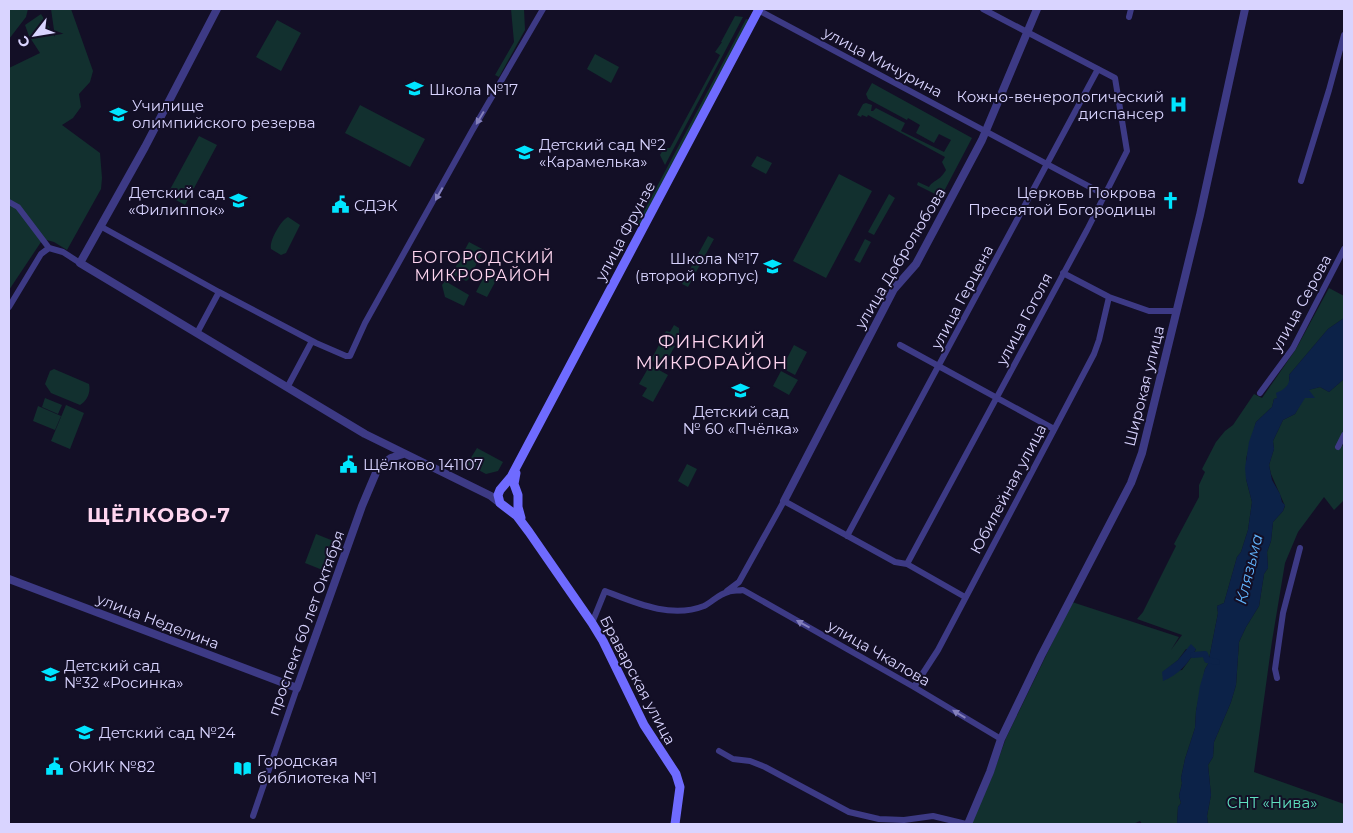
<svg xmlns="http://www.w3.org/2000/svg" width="1353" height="833" font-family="Montserrat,sans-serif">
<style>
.green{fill:#12302f;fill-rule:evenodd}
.water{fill:#0c2248}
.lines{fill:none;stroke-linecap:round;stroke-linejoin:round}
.canal{stroke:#0c2248;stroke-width:6}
.minor{stroke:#3d3a85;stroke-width:6}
.tertiary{stroke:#3d3a85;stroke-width:8}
.secondary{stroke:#6f6bff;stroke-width:9}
.oneway{fill:#837fbc}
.labels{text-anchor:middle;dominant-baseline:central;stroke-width:4;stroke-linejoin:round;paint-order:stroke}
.street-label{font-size:15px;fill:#d9d4ff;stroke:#130f26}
.poi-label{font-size:15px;fill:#d9d4ff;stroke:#130f26;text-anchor:start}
.park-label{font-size:15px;fill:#5fe0c0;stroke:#130f26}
.neighbourhood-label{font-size:16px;letter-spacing:1px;fill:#ffd6f0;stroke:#130f26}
.water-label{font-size:16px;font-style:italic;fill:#62b6ff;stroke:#130f26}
.quarter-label{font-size:18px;letter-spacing:1px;fill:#ffd6f0;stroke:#130f26}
.district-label{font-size:20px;font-weight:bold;letter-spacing:1px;fill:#ffd6f0;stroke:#130f26}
</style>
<rect width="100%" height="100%" fill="#130f26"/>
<path class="green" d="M9,9H28L26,17L9,39Z
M51,9H71L93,71L90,82L79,94L81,107L73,118L62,125L100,153L102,178L101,189L67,250L54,242L43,239L9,290V68L40,53L29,36L25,25L41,14L55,37Z
M511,9H524L525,30L499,77L495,75L514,42Z
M735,16L743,17L665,165L660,155L664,148H670L720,55L715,52L722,42H721Z
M746,19L750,20L707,98L640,225L637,224Z
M277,20L301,33L281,71L256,57Z
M595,54L619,67L611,83L587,69Z
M872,83L972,138L941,197L917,185L918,182L929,187C934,179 939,182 946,170L942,162L945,157L868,115L867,117L862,115L861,117L857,115L863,104L866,103L872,105L871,111H873L876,108L905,123L901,131L944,152L951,140L939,134L934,143L916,133L920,125L908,118L907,120L868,99L866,94Z
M360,105L425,139L410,167L345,133Z
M199,136L217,145L185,205L167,195Z
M757,156L772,163L766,174L751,166Z
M839,174L872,191L826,278L793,261Z
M889,194L895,198L874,235L868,232Z
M288,217L300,225L286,253L281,255L271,249C269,241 281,220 288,217Z
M708,236L714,239L688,287L682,284Z
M865,239L871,242L860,263L854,260Z
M469,242L484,250L468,280L466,281L454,275L453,272Z
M488,269L499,275L487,297L476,292Z
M445,281L469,295L464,306L445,297L442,285Z
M1329,288L1344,296V318L1328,329L1289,375V384L1278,398L1274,399L1272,407L1256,422L1246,459V479L1252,502L1248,530L1241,552L1237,557L1224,603L1217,606L1218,613L1208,664L1205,669L1196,711L1195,728L1185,759L1181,778L1182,783L1179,796L1181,803L1178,807L1177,824H1142L1140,821L1133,824H971L992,777L1006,738L1072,602L1179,637L1171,650L1182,635L1137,619L1143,612L1176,546L1174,544L1199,497V485L1205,472L1202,469L1216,442L1225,431L1233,425L1254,394L1262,398L1296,349ZM1186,649H1196L1193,655L1182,670L1163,672L1178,660Z
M674,325L679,328V337L675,344L663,337L666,331L670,332Z
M662,339L675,346L663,367L651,360Z
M794,345L807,352L795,375L782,368Z
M650,365L668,375L653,402L642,396L647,388L639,384Z
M54,369L89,384C91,392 87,401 80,405L51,393L45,384L50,371Z
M781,371L798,380L789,395L773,386Z
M1344,379V442L1342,445L1344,447V500L1334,510L1324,497L1298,532L1285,563L1272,641L1254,772L1344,804V824H1208L1207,816L1211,795L1208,765L1213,757L1214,742L1231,702L1236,685L1239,642L1246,627L1259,606L1264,574L1268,568L1267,552L1271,541L1273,522L1283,511L1285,506L1271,474L1269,465L1274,449L1273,441L1283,420L1295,414L1308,390L1320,387L1329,392Z
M45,398L62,405L58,414L42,407Z
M66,405L84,413L70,449L51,441Z
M38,406L61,416L55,430L33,421Z
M477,448L503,462L498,471L486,474L467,464Z
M687,464L697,469L688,487L678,481Z
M316,534L336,542L325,571L305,563Z"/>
<path class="water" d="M1344,318V379L1329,392L1320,387L1309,390L1315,398H1305L1295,414L1283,420L1273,441L1274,449L1269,465L1272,480L1280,494L1282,502L1285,505L1283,511L1273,522L1271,541L1267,552L1268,568L1264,574L1259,606L1246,627L1239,642L1236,685L1231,702L1214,742L1213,757L1208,765L1211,795L1207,816L1208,824H1177L1178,807L1181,803L1179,796L1182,783L1181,778L1185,759L1195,728L1196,711L1200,686L1205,669L1208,664L1218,613L1217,606L1224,603L1237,557L1241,552L1248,530L1252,502L1246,479L1245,468L1249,442L1256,422L1272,407L1274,399L1277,398L1276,393C1284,390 1291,385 1289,375L1328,329Z
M1191,644L1196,649C1189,663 1178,675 1163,681L1162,672L1178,660Z"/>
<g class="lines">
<path class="canal" d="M1193,655L1205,654L1207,660L1217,662"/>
<path class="minor" d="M758,10L1105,195
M1129,17L1131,9
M1301,181L1329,90L1344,35
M9,202L18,207L49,248L63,252L80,263
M100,226L219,292L316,343L346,356H350L365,323L472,131L543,9
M1063,273L1109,297L1149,311H1176
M9,307L41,254L49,248
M197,333L219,292
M900,345L1054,429
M288,386L312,341
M1260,393L1293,348L1344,249
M1338,447L1344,435
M847,536L1098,69
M907,564L1087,230L1127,151L1115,78L983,9
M727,591L739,582L784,501L895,562L907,564L965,597
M592,623L605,591C636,603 671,619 704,606C712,602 719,594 728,592C732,590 738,591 743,590L914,687L1001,739
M1277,678L1275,669L1283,613L1300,548
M914,687L938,650L1094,354L1099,340L1109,297
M719,751L733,759L750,761L765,767L849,812L879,819L904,820L933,816L966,824
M253,816L297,688"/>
<path class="tertiary" d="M217,9L145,147L80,263L365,434L491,496L500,503
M784,501L894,289L916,264L982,140L1037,9
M9,579L297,688L362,506L378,468L391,458L403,454
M968,824L990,772L1001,739L1041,656L1131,483L1142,453L1200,215L1245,9"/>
<path class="secondary" d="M516,473L514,484L518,495V507L521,518
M675,824L680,787L676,774L644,725L603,641L592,623L529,532L517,516L500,503L498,495L500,490L511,477L759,9"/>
</g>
<defs><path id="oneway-solid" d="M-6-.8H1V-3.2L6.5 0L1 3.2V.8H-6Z" transform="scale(1.25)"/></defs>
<g class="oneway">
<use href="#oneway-solid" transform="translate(480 118) rotate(121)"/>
<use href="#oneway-solid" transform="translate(439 194) rotate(119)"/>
<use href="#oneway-solid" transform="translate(803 624) rotate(-151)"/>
<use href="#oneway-solid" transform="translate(959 714) rotate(-149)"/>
</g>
<defs>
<symbol id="school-bare" viewBox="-9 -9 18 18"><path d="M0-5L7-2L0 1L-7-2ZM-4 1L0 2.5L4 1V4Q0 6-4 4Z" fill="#00e5ff" stroke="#130f26" stroke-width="2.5" paint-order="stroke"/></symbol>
<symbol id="hospital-bare" viewBox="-9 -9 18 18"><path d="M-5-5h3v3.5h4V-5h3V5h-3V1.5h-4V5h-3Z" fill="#00e5ff" stroke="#130f26" stroke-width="2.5" paint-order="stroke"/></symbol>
<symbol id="university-bare" viewBox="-9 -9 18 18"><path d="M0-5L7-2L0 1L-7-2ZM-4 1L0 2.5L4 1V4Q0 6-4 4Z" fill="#00e5ff" stroke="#130f26" stroke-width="2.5" paint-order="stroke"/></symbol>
<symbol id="church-bare" viewBox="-9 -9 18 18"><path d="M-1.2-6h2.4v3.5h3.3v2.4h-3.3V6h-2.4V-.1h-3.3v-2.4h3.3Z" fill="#00e5ff" stroke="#130f26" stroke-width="2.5" paint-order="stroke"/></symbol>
<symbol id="civic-bare" viewBox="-9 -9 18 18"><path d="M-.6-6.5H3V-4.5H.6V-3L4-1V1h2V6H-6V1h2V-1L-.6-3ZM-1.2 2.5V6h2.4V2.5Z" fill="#00e5ff" stroke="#130f26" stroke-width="2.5" paint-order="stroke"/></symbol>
<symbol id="library-bare" viewBox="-9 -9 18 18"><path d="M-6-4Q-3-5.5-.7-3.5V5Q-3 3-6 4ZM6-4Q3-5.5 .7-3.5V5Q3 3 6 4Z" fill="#00e5ff" stroke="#130f26" stroke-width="2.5" paint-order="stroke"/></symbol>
</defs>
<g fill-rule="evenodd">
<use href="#school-bare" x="402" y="76" width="25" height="25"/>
<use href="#hospital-bare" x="1166" y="92" width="25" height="25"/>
<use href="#university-bare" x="106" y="102" width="25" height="25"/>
<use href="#school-bare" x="512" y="140" width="25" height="25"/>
<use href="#school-bare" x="226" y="188" width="25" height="25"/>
<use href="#church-bare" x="1158" y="188" width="25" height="25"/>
<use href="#civic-bare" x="328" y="192" width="25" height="25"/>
<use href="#school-bare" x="760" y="254" width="25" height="25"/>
<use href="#school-bare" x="728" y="378" width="25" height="25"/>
<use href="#civic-bare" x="336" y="452" width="25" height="25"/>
<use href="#school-bare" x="38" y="662" width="25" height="25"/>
<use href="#school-bare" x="72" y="720" width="25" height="25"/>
<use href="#civic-bare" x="42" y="754" width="25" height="25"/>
<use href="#library-bare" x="230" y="756" width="25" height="25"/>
</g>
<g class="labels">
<g class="street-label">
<text transform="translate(883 62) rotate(28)">улица Мичурина</text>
<text transform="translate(625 231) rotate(-62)">улица Фрунзе</text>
<text transform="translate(900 258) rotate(-59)">улица Добролюбова</text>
<text transform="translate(962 297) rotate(-62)">улица Герцена</text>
<text transform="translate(1301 303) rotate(-61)">улица Серова</text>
<text transform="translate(1024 319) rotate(-62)">улица Гоголя</text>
<text transform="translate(1144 386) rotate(-76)">Широкая улица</text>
<text transform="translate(1008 489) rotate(-62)">Юбилейная улица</text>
<text transform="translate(158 621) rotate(21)">улица Неделина</text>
<text transform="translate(306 623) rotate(-70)">проспект 60 лет Октября</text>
<text transform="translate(879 653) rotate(30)">улица Чкалова</text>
<text transform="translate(638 680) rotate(62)">Браварская улица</text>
</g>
<g class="poi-label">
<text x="429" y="89">Школа №17</text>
<text x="1164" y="96" text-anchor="end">Кожно-венерологический<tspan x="1164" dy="17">диспансер</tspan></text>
<text x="132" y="105">Училище<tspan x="132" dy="17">олимпийского резерва</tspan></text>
<text x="539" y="144">Детский сад №2<tspan x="539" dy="17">«Карамелька»</tspan></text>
<text x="225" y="192" text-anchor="end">Детский сад<tspan x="225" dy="17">«Филиппок»</tspan></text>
<text x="1156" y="192" text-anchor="end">Церковь Покрова<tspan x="1156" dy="17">Пресвятой Богородицы</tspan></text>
<text x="354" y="205">СДЭК</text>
<text x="759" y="258" text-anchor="end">Школа №17<tspan x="759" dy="17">(второй корпус)</tspan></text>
<text x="741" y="411" text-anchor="middle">Детский сад<tspan x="741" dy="17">№ 60 «Пчёлка»</tspan></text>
<text x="363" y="464">Щёлково 141107</text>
<text x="64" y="665">Детский сад<tspan x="64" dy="17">№32 «Росинка»</tspan></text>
<text x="99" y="732">Детский сад №24</text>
<text x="257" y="760">Городская<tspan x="257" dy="17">библиотека №1</tspan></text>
<text x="69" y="766">ОКИК №82</text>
</g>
<g class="park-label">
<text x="1272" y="802">СНТ «Нива»</text>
</g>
<g class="neighbourhood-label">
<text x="483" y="257">БОГОРОДСКИЙ<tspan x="483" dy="18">МИКРОРАЙОН</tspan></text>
</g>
<g class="water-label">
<text transform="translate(1249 569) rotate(-76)">Клязьма</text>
</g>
<g class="quarter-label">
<text x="712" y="342">ФИНСКИЙ<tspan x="712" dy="21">МИКРОРАЙОН</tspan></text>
</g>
<g class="district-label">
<text x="159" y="515">ЩЁЛКОВО-7</text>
</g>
</g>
<rect width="1353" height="833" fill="none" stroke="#d9d4ff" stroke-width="20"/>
<g transform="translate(35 35) rotate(239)" stroke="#130f26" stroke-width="4" paint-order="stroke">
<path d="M0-4L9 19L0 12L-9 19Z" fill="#d9d4ff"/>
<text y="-8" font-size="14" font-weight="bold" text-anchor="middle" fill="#d9d4ff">С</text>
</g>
</svg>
